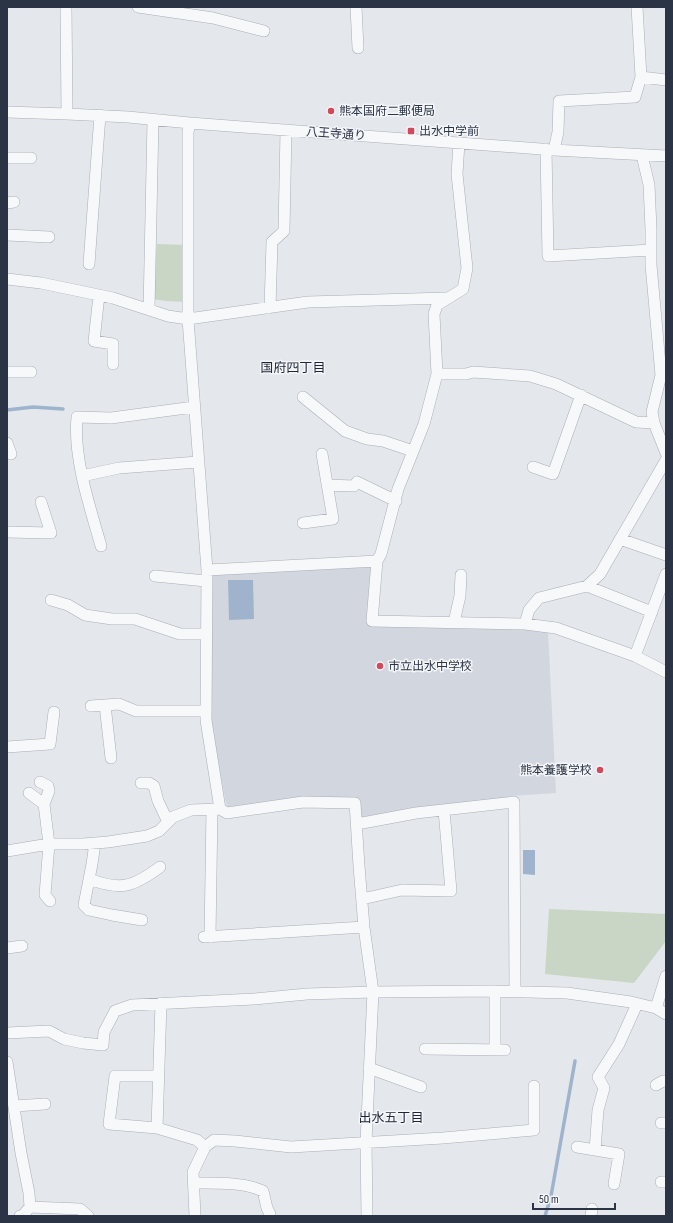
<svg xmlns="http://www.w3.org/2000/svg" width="673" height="1223" font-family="'Sofia Sans Condensed','Noto Sans JP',sans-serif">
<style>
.built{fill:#d2d6de}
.green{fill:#c9d6c5}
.water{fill:#9fb4cc}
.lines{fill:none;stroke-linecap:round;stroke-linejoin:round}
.stream{stroke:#9fb4cc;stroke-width:3.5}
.minor-casing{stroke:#a9aeb7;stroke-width:12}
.minor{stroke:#f7f8fa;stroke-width:11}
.poi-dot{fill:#d1495b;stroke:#f4f6f9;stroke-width:1.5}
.labels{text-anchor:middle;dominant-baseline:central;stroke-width:3;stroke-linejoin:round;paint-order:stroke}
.poi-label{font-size:12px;fill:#2b3445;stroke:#f4f6f9;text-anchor:start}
.street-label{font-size:12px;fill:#2b3445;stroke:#f4f6f9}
.neighbourhood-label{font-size:13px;fill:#1d2536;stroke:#f4f6f9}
</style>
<rect width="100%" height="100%" fill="#e4e7ec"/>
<path class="built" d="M376,566L369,623L519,627L548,631L556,793L510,796L487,803L361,820L359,799H303L259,806L228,807L226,803L213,736L210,701L209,571Z"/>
<path class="green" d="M157,244L187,245V302L166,301L153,299Z
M549,909L666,914V941L634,983L545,974Z"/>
<path class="water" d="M228,580H253L254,619L229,620Z
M523,850H535V875L523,874Z"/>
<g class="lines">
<path class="stream" d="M7,410L33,407L63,409
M545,1216L551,1196L575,1061"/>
<defs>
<path id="minor" d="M66,7L67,114
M138,7L213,18L264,31
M356,7L358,48
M637,7L641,77L666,80
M7,112L67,114L128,117L190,123L554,150L666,156
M190,123L188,132V319L207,570L206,720L220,809
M546,149L548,256L651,250
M554,150L558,132L559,101L635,97L641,77
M642,155L649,185L651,229V265L661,375L652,412L654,423L666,453
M7,158H31
M7,203L14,202
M7,235L49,237
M89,264L100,115
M7,279L41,283L113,298L168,316L188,319L308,302L446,298
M99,295L94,341L113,344V364
M270,308L272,242L284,231L286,130
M149,310L153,120
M7,372H31
M437,374H466L473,372L530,376L556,384L636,422L654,423
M303,397L345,431L367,439L383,441L413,451
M7,443L11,454
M666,460L600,574L587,586L539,598L529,610L525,624L556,628L635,656L666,672
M533,467L553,474L581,395
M82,476L119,468L198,462
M327,485L354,486L357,482L396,501
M303,523L333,519L322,454
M7,532L51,533L41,502
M620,539L666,555
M101,546C90,507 73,458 77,417L111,418L194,407
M377,561L372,621L525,624
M207,570L377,561L381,554L398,489L424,424L437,374L434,314L437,305L463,289L467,268L457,174L459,143
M155,576L206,581
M587,586L652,612
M51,600L68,605L85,615L112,619H135L180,634H206
M454,622L460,596L461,575
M635,656L666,574
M105,705L111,758
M91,706L119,704L136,711H206
M7,747L50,744L54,712
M40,782L48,786L49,791L44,804L49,844L45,895L50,901
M141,783H149L154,786L158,801L168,822
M29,793L44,804
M357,824L416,813L514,802L515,992
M95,843L92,864L84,905L89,910L112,915L142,920
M7,851L49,844H83L108,842L147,836L159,831L173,817L191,810L220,809L227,813L303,802L355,803L359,866L364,927L373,992L366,1142L367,1216
M89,879C121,891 133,887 160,867
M362,899L402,890L451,891L444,810
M204,937L364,927
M210,937L212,809
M7,948L22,946
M495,991V1049
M656,1008L666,976
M7,1033L49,1031L64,1039L83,1043L103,1045L104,1032L115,1011L132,1005L254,999L307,994L373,992L491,991L567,993L631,1002L656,1008L666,1014
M425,1049L505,1050
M7,1062L21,1153L29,1193L30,1207
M369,1068L421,1087
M158,1076H115L109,1124L157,1128L197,1140L205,1147
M656,1085L663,1081H666
M14,1106L45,1104
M661,1123H666
M157,1128L161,1003
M577,1147L619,1154L614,1184
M595,1150L598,1110L604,1088L598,1077L619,1044L637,1004
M661,1182H666
M194,1183C215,1183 244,1182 263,1191L267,1208L270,1214
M20,1216L23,1215L30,1207L80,1209L88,1216
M195,1216L193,1172L205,1147L214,1140L235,1141L291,1147L443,1138L534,1130V1086
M591,1216L592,1209"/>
</defs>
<use href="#minor" class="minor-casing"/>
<use href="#minor" class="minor"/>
</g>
<g class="poi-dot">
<circle cx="331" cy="111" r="4"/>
<rect x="407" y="127" width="8" height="8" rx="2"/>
<circle cx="380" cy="666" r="4"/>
<circle cx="600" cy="770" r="4"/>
</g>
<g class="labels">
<g class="poi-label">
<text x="339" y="111">熊本国府二郵便局</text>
<text x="419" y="131">出水中学前</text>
<text x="388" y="666">市立出水中学校</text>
<text x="592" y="770" text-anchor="end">熊本養護学校</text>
</g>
<g class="street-label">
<text transform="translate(336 134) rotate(4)">八王寺通り</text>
</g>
<g class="neighbourhood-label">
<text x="293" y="368">国府四丁目</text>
<text x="391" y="1118">出水五丁目</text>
</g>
</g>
<rect width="673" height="1223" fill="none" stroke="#2b3445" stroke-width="16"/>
<path d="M533 1203v6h82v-6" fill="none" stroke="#2b3445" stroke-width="2"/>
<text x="539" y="1203" font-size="12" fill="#2b3445" stroke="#f4f6f9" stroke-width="3" paint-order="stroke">50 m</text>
</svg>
